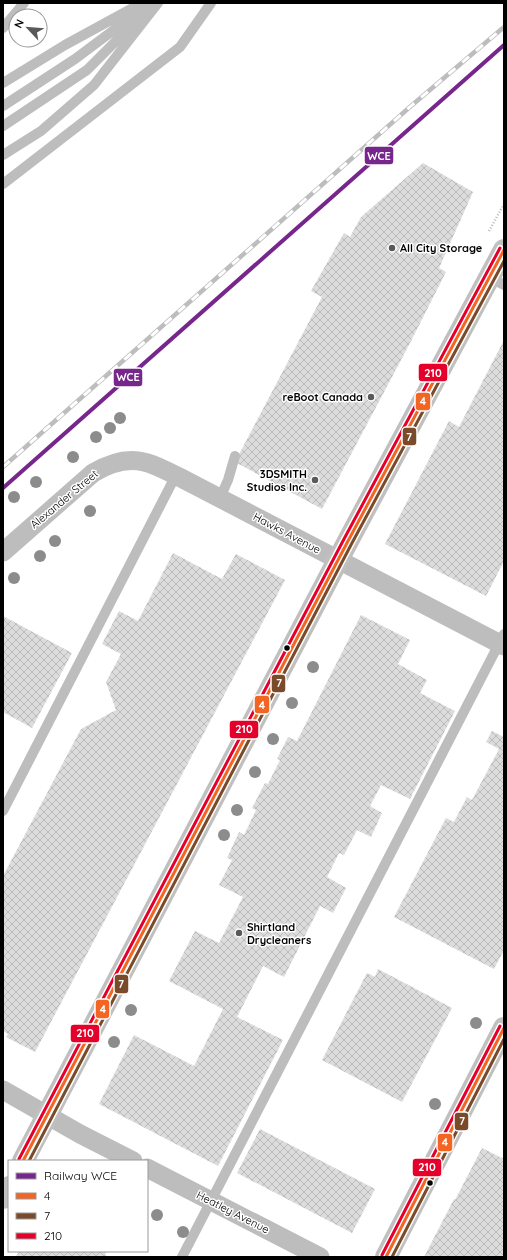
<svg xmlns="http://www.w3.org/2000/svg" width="507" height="1260" font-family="Quicksand,sans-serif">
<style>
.building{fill:url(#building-cross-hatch)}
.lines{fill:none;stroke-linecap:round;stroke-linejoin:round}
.path{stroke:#b8b8b8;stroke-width:2.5;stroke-dasharray:1 2;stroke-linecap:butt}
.service{stroke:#bdbdbd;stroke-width:10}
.minor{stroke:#bdbdbd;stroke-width:19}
.secondary{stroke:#c0c0c0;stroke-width:22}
.rail-casing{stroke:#bdbdbd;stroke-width:4.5}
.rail{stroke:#fff;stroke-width:3;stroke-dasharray:9;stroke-linecap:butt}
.bus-1-casing{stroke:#fff;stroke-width:6}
.bus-2-casing{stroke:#fff;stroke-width:6}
.bus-3-casing{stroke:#fff;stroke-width:6}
.bus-1{stroke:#f26522;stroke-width:3}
.bus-2{stroke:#7a4b2a;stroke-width:3}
.bus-3{stroke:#e4002b;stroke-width:3}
.rail-1-casing{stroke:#fff;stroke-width:7}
.rail-1{stroke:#77278b;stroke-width:4}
.tree{fill:#8c8c8c}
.poi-dot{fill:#595959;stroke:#fff;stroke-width:1.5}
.bus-dot{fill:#000;stroke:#fff;stroke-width:1.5}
.labels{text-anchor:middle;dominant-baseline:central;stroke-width:3;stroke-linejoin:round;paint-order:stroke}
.poi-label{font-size:11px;font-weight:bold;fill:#000;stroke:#fff;text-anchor:start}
.street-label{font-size:11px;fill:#000;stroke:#fff}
.line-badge{stroke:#fff;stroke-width:1.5}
.badge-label{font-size:11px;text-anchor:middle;font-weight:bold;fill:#fff}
</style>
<defs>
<pattern id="building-cross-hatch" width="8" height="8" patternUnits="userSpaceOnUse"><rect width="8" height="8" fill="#dcdcdc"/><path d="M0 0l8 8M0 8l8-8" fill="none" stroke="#bbb"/></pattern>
</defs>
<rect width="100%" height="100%" fill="#fff"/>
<path class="building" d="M423,163L473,192L439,268L446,272L410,343L322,509L235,462L322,297L311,291L344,233L350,237L361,217Z
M504,340V561L486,596L385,544L449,421L459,427Z
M173,553L222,579L236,554L285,580L35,1052L6,1037L8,1034L3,1031V876L81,729L116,710L106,682L121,654L102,644L119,611L138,621Z
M361,615L410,640L398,664L427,680L420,693L455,711L410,799L381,785L370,806L382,813L371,837L357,830L344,855L339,853L327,877L346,888L333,913L320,906L284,977L263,966L237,1017L283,1040L218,1166L99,1104L134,1035L194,1066L223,1009L169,981L195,931L219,943L243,897L219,885L232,860L227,858L239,832L244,835L256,810L252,808L265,783L268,784L280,760L277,759L288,737L297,741Z
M3,616L72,653L32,728L3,712Z
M492,731L504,737V950L494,969L394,917L446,818L454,822L467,797L472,800L499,749L486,742Z
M378,969L452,1008L402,1102L322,1060L367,973L375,977Z
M260,1129L375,1189L352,1233L237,1173Z
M482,1148L504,1159V1257H424L454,1199L455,1200Z
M19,1251H107L105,1255L109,1257H16Z"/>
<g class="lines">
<path class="path" d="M489,231L504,204"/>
<path class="service" d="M3,28L24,3
M3,83L65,45L140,4
M3,106L75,59L150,3
M3,126L87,70L140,17
M3,155L41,131L94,85L158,3
M3,184L180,47L211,3
M489,277L504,285
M220,498L228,480L235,456
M3,811L176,475
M182,1257L504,634"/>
<path class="minor" d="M3,552L93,473C130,451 148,461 183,479L504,646
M3,1090L80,1134L133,1161
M147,1168L320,1257"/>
<path class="secondary" d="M23,1161L348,541L504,250
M3,1198L9,1187
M386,1257L504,1028"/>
<defs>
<path id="rail" d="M3,467L411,106L504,27"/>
</defs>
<use href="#rail" class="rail-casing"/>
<use href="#rail" class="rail"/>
<defs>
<path id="bus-1" d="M23,1161L348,541L504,250
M386,1257L504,1028"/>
<path id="bus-2" d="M29,1161L352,543L504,261
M392,1257L504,1039"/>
<path id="bus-3" d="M19,1159L344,539L500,248
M382,1255L500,1026"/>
</defs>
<use href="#bus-1" class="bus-1-casing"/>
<use href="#bus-2" class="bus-2-casing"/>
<use href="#bus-3" class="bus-3-casing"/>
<use href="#bus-1" class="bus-1"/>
<use href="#bus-2" class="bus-2"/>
<use href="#bus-3" class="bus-3"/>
<defs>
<path id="rail-1" d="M3,488L504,45"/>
</defs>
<use href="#rail-1" class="rail-1-casing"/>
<use href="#rail-1" class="rail-1"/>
</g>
<g class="tree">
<circle cx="120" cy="418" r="6"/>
<circle cx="110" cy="428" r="6"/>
<circle cx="96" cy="437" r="6"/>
<circle cx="73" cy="457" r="6"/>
<circle cx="36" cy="482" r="6"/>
<circle cx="14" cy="497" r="6"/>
<circle cx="90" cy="511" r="6"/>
<circle cx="55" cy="541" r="6"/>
<circle cx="40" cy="556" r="6"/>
<circle cx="14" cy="578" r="6"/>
<circle cx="313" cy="667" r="6"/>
<circle cx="292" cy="703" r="6"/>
<circle cx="273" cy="739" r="6"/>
<circle cx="255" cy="772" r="6"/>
<circle cx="237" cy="810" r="6"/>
<circle cx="224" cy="835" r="6"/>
<circle cx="131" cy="1010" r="6"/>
<circle cx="476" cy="1023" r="6"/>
<circle cx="114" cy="1042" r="6"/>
<circle cx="435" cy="1104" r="6"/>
<circle cx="157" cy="1215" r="6"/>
<circle cx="183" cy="1232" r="6"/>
</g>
<g class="poi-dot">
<circle cx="392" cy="248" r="4"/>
<circle cx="371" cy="397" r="4"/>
<circle cx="315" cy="480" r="4"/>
<circle cx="239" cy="933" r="4"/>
</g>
<g class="bus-dot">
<circle cx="287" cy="648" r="3.5"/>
<circle cx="430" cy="1183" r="3.5"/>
</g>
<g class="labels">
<g class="poi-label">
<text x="400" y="248">All City Storage</text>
<text x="363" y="397" text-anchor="end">reBoot Canada</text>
<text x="307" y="474" text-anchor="end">3DSMITH<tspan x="307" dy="13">Studios Inc.</tspan></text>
<text x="247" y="927">Shirtland<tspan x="247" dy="13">Drycleaners</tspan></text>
</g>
<g class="street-label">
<text transform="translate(64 499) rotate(-40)">Alexander Street</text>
<text transform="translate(287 533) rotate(28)">Hawks Avenue</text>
<text transform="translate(233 1212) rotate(27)">Heatley Avenue</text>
</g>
</g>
<g class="line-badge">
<rect x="364" y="146" width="30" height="19" rx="4" fill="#77278b"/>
<rect x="418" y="363" width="30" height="19" rx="4" fill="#e4002b"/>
<rect x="113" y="368" width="30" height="19" rx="4" fill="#77278b"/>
<rect x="415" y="392" width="16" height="19" rx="4" fill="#f26522"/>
<rect x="402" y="427" width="15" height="19" rx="4" fill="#7a4b2a"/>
<rect x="271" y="674" width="15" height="19" rx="4" fill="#7a4b2a"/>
<rect x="254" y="695" width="16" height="19" rx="4" fill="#f26522"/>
<rect x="229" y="720" width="30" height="19" rx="4" fill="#e4002b"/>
<rect x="114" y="974" width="15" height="20" rx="4" fill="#7a4b2a"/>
<rect x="95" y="999" width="15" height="20" rx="4" fill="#f26522"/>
<rect x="70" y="1024" width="30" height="19" rx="4" fill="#e4002b"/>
<rect x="454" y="1112" width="15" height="19" rx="4" fill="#7a4b2a"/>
<rect x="437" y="1133" width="16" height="19" rx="4" fill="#f26522"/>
<rect x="412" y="1158" width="30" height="19" rx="4" fill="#e4002b"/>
</g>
<g class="badge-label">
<text x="379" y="160">WCE</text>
<text x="433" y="377">210</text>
<text x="128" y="381">WCE</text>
<text x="423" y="405">4</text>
<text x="409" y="441">7</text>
<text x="279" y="687">7</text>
<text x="262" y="709">4</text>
<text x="244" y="733">210</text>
<text x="121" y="988">7</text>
<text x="103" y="1013">4</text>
<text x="85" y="1037">210</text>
<text x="462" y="1125">7</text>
<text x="445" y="1146">4</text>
<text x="427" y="1171">210</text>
</g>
<rect width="507" height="1260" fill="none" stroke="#000000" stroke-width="8"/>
<rect x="8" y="1160" width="140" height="92" fill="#ffffff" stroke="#999999"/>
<rect x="16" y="1173" width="20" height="6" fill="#77278b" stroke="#999999"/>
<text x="44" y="1180" font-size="12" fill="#000000">Railway WCE</text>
<rect x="16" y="1193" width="20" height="6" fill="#f26522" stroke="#999999"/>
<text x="44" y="1200" font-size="12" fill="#000000">4</text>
<rect x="16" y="1213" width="20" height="6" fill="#7a4b2a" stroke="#999999"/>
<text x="44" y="1220" font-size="12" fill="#000000">7</text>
<rect x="16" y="1233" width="20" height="6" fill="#e4002b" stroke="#999999"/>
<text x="44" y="1240" font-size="12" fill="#000000">210</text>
<g transform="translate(28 28) rotate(296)"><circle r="19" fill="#ffffff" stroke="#999999"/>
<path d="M0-3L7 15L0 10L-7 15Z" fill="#595959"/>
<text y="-6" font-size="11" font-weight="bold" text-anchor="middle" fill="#000000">N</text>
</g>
</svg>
